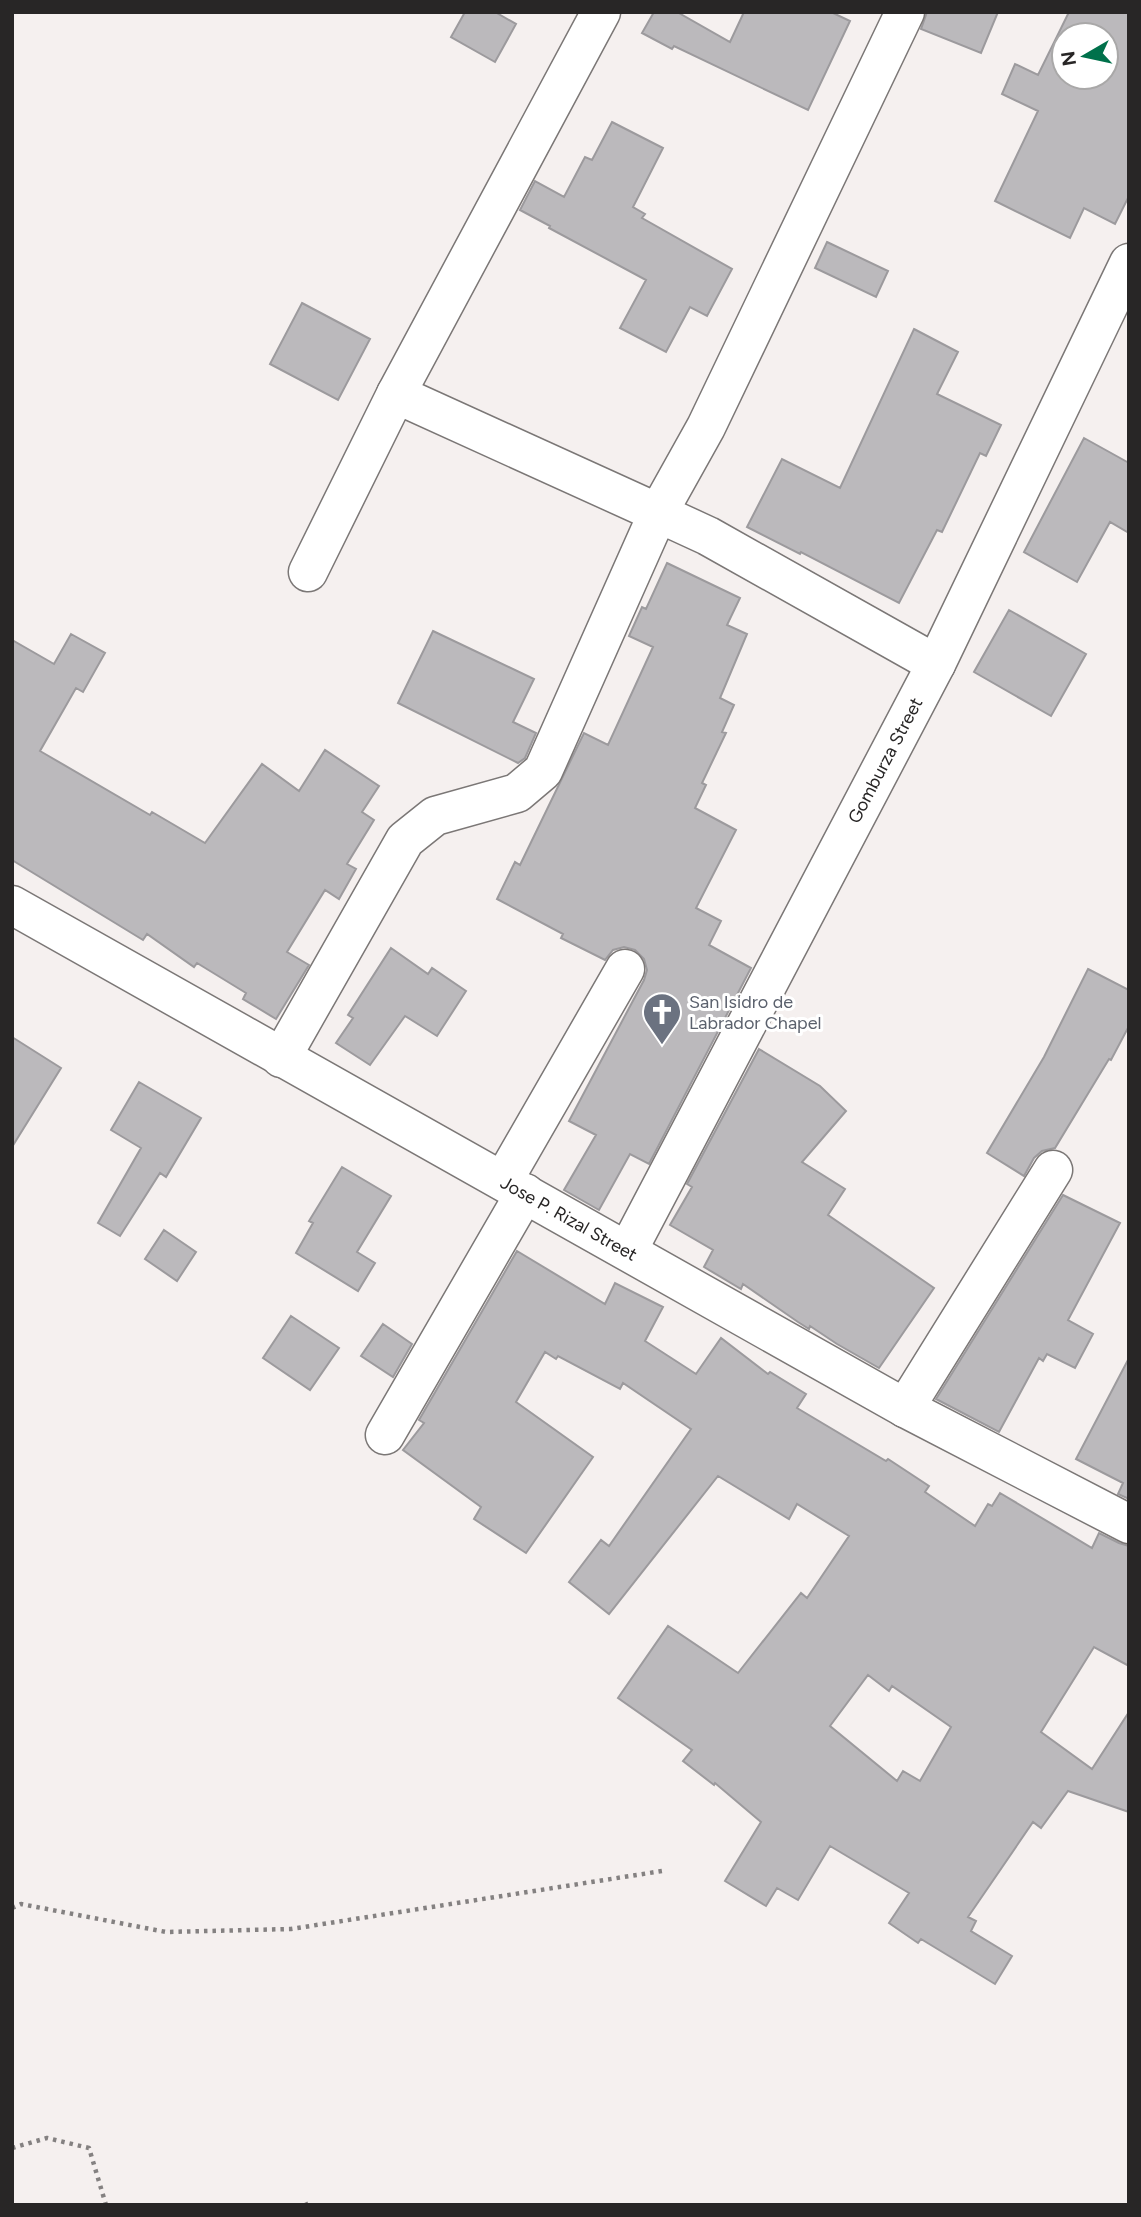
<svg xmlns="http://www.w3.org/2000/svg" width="1141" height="2217" font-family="Figtree,sans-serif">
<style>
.building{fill:#bbb9bc;stroke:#9c9a9d;stroke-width:2;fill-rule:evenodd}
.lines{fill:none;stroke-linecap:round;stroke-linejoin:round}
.minor-casing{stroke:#7b7776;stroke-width:41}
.path{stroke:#848181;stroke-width:4.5;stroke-dasharray:3.5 5;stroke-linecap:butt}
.minor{stroke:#fff;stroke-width:38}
.labels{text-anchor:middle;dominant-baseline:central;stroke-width:6;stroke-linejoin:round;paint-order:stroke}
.street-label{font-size:18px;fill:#282626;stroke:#fff}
.worship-label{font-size:18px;fill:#5b616d;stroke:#fff;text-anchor:start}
</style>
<rect width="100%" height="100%" fill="#f5f0ef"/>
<path class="building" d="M465,12H495L516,24L495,62L451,37Z
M654,12H677L730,42L744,12H831L850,21L808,110L674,46L672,49L642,33Z
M927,12H998L981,53L921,29Z
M1069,12H1129V196L1115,224L1084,208L1070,238L995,201L1038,111L1002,94L1015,64L1038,75ZM1064,35H1106V77H1064Z
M612,122L663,148L633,207L645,214L642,218L732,269L707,316L690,307L666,352L620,328L646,280L549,228L550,226L520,210L535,181L564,197L585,157L592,160Z
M827,242L888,271L876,297L815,268Z
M302,303L370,339L338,400L270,364Z
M914,329L958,352L937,394L1001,425L986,456L980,453L942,532L937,530L899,603L801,552L800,554L747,527L782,459L840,488Z
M1084,438L1129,463V533L1110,522L1077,582L1024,552Z
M667,563L740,598L727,625L747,634L720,698L734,705L722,732L726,733L702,783L706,785L695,808L736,830L696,908L721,921L709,945L751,968L649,1164L630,1154L599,1210L564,1190L596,1135L569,1121L644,980L647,970L644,959L635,950L624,947L613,950L605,960L561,938L563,934L497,899L515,862L520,865L584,733L608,745L653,647L629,636L642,607L646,609Z
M1009,610L1086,654L1051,716L974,672Z
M433,631L534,679L513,722L536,733L525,758L518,763L398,703Z
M71,634L105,653L83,692L76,688L40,751L150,815L152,812L205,843L262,764L299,791L325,750L379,786L362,812L374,820L347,864L356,869L339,899L325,890L287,952L309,965L276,1019L243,999L246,993L197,963L194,967L147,934L143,940L12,860V640L54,664Z
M391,948L428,974L432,968L466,991L437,1036L405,1016L370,1065L336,1043L353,1018L348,1015Z
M1088,969L1129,990V1026L1111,1060L1109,1059L1055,1148L1042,1151L1034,1158L1024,1176L987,1153L1044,1057Z
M12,1037L61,1068L12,1147Z
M759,1049L820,1086L846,1111L802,1162L845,1189L828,1215L934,1288L879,1368L837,1344L810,1326L809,1329L798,1322L743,1284L741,1289L704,1267L713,1250L670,1225L692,1187L687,1184Z
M139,1082L201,1118L166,1177L160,1173L120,1236L98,1223L141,1148L111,1130Z
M342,1167L391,1196L357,1252L375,1263L358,1291L296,1253L313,1223L309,1221Z
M1063,1195L1120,1223L1068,1320L1093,1334L1075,1368L1047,1354L1043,1361L1039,1358L999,1432L936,1399Z
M164,1230L196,1252L177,1281L145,1259Z
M517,1251L605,1304L615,1283L663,1307L645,1341L696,1374L721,1338L768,1374L770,1372L806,1394L797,1408L886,1461L888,1459L929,1486L925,1492L975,1526L988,1504L992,1506L1000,1493L1092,1548L1099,1533L1119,1543L1129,1546V1666L1094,1647L1041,1732L1092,1769L1129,1712V1812L1068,1791L1041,1828L1033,1822L968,1917L976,1921L971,1931L1012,1956L995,1984L921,1939L918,1943L889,1923L909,1893L830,1846L798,1900L777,1888L766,1906L725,1881L761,1822L715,1783L714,1785L683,1761L692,1750L618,1698L668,1626L738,1673L801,1593L807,1598L849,1536L797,1504L789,1519L718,1476L609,1614L569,1582L601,1540L609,1546L691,1429L623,1383L620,1389L558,1356L556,1359L545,1352L516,1402L593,1457L526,1553L474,1519L481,1507L403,1450L424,1423L419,1420ZM868,1675L889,1691L892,1686L951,1727L920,1781L903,1771L897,1781L830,1726Z
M291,1316L339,1348L310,1390L263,1358Z
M383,1324L412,1344L393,1377L361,1356Z
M1129,1358V1499L1118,1494L1123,1483L1076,1459Z"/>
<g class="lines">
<defs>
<g id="minor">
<path d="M396,394L658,513L706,427L905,12"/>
<path d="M308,572L396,394L601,12"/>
<path id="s1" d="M12,905L905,1408L1129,1524"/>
<path d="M281,1058L405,840L435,816L517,793L543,771L658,513L708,536L936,664"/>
<path d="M503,1181L625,969"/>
<path id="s2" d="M628,1250L936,664L1129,263"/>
<path d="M905,1408L1053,1170"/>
<path d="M385,1435L525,1193"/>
</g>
</defs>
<use href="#minor" class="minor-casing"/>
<path class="path" d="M12,1908L21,1904L166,1932L291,1929L662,1871
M12,2148L47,2138L89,2148L106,2205
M305,2205L310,2203"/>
<use href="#minor" class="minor"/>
</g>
<defs>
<symbol id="church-pin" viewBox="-11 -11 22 30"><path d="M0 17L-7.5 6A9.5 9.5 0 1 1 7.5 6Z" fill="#6b7280" stroke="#fff"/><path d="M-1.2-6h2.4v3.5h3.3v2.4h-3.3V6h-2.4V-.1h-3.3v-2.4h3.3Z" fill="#fff"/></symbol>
</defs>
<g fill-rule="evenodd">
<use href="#church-pin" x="640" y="990" width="44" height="60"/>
</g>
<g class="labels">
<g class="street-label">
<text stroke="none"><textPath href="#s2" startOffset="553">Gomburza Street</textPath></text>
<text stroke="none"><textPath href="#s1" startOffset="639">Jose P. Rizal Street</textPath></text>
</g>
<g class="worship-label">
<text x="689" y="1002">San Isidro de<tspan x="689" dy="21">Labrador Chapel</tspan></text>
</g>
</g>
<rect width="1141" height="2217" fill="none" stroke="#282626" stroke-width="28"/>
<g transform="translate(1085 56) rotate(261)"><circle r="33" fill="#ffffff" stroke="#a9a8a8" stroke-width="2"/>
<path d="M0-5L12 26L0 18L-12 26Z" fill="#00714b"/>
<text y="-10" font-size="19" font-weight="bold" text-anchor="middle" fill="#282626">N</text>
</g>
</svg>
